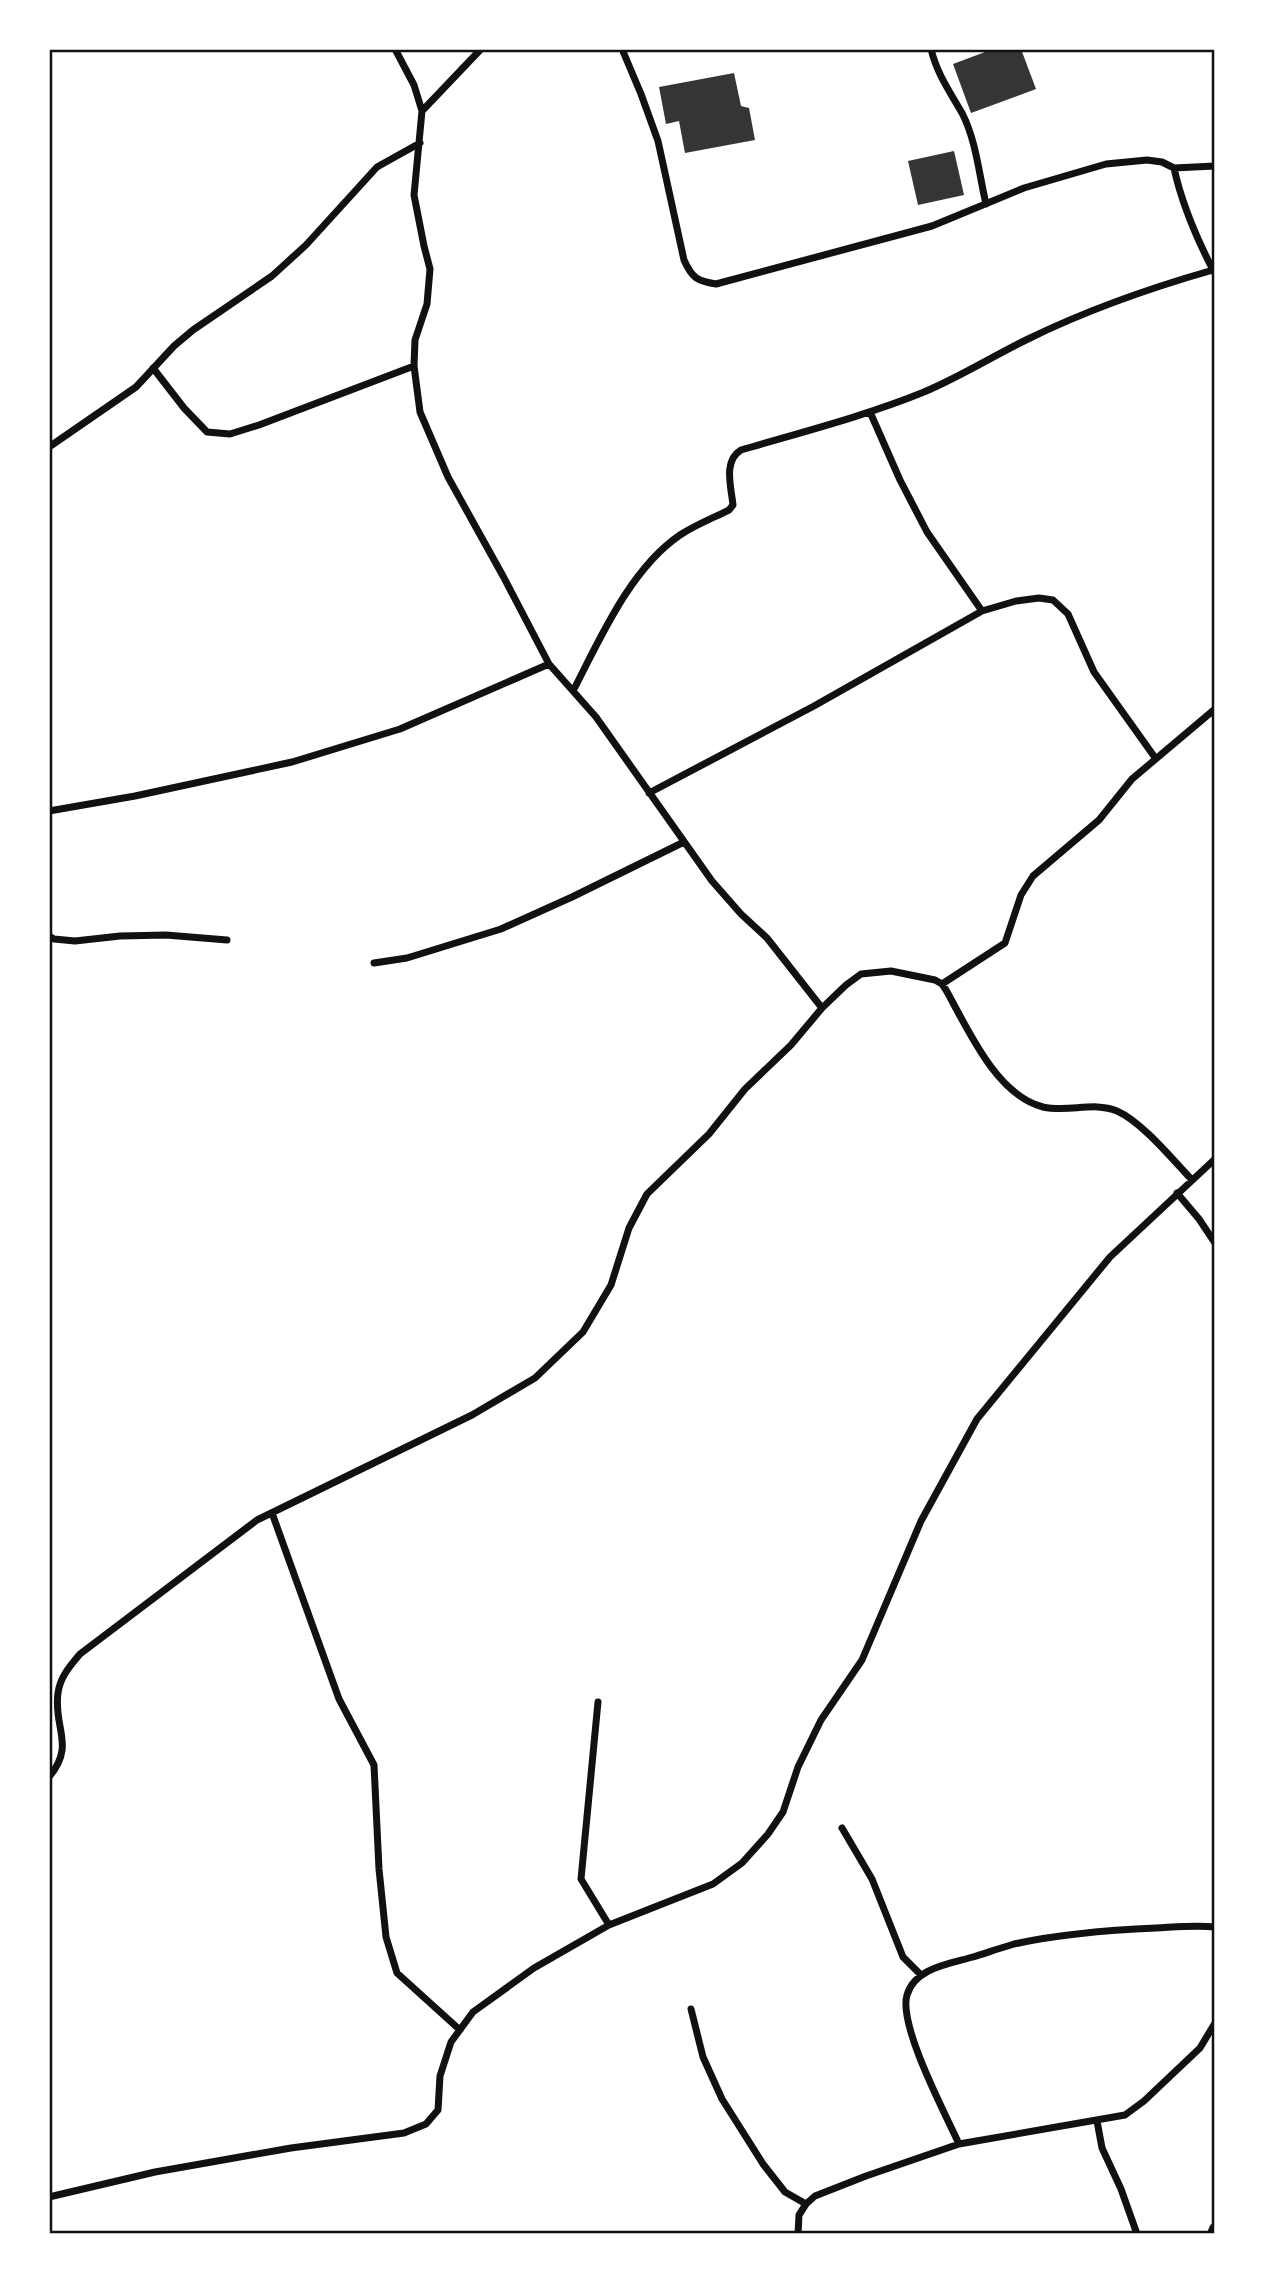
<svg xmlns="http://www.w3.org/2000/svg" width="1264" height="2283" font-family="'Noto Sans',sans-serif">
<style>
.building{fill:#353535}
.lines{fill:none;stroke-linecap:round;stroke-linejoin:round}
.minor{stroke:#111;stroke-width:7}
.tertiary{stroke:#111;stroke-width:12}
.neatline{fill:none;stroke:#111;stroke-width:2.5}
</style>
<rect width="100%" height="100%" fill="#fff"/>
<path class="building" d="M993,49H1021L1036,89L971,113L953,64Z
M734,73L741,106L749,108L755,140L685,153L679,121L666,124L659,87Z
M954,151L964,195L918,205L908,161Z"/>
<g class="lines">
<path class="minor" d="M395,49L414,85L422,111L414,195L424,246L430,269L427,304L415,340L414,366L420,412L448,477L503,576L549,664L596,717L712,881L741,914L767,938L822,1008
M622,49L641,94L658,141L684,260C692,278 697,281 716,284L932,226L1024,188L1106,164L1147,160L1162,162L1174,168L1215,166
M931,49C937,74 950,92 962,113C976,140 979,174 986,204
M422,111L481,49
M1174,168C1182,205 1196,237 1213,270
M153,368L184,408L207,432L230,434L259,425L414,366
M870,412L900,480L927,532L982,611
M49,447L136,387L174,346L193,330L272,276L306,245L377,167L420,143
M573,691C600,639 630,569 680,535C695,525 713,518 729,510L733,505C731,486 723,461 741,450C802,432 865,416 924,392C960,377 993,356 1028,339C1087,310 1150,288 1213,270L1215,273
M649,793L814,706L982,611L1016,601L1039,598L1053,600L1068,614L1094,672L1156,759
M49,811L135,796L292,762L400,729L549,664
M49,936L54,939L75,941L120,936L166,935L227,940
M374,963L407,958L501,929L572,897L684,842
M942,984L1005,943L1021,895L1033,876L1099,820L1132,779L1215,709
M1177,1193L1199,1219L1215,1243
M272,1513L339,1699L374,1765L379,1869L386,1937L397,1973L460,2030
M598,1702L581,1879L609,1925
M49,1777C76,1745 53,1728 58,1693C60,1677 70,1666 80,1654L257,1520L472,1415L535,1378L583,1332L611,1285L629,1228L647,1194L709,1134L745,1089L791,1045L822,1008L846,985L861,974L891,971L935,980L942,984L946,990C968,1029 996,1095 1043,1107C1069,1113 1093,1101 1117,1111C1142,1122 1173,1160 1192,1180
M842,1828L872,1879L903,1957L921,1975
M691,2009L703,2057L722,2099L763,2164L785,2192L806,2204
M1097,2121L1102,2148L1121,2189L1137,2234
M959,2144C945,2113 898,2025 907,1995C915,1968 949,1964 973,1957C986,1953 1000,1948 1014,1944C1060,1934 1109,1930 1156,1928C1176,1927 1196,1925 1215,1927
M49,2197L155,2172L291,2148L404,2133L426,2124L438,2110L440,2076L451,2042L473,2012L534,1968L609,1925L713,1884L742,1863L768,1834L783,1812L798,1767L821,1720L862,1660L921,1521L977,1419L1110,1257L1215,1159
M798,2234L799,2215L806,2204L815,2196L866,2176L959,2144L1125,2115L1144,2101L1200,2048L1215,2023"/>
<path class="tertiary" d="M1213,2234L1215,2229"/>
</g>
<rect width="1264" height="2283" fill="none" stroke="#ffffff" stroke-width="102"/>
<rect x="51" y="51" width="1162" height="2181" class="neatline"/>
</svg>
